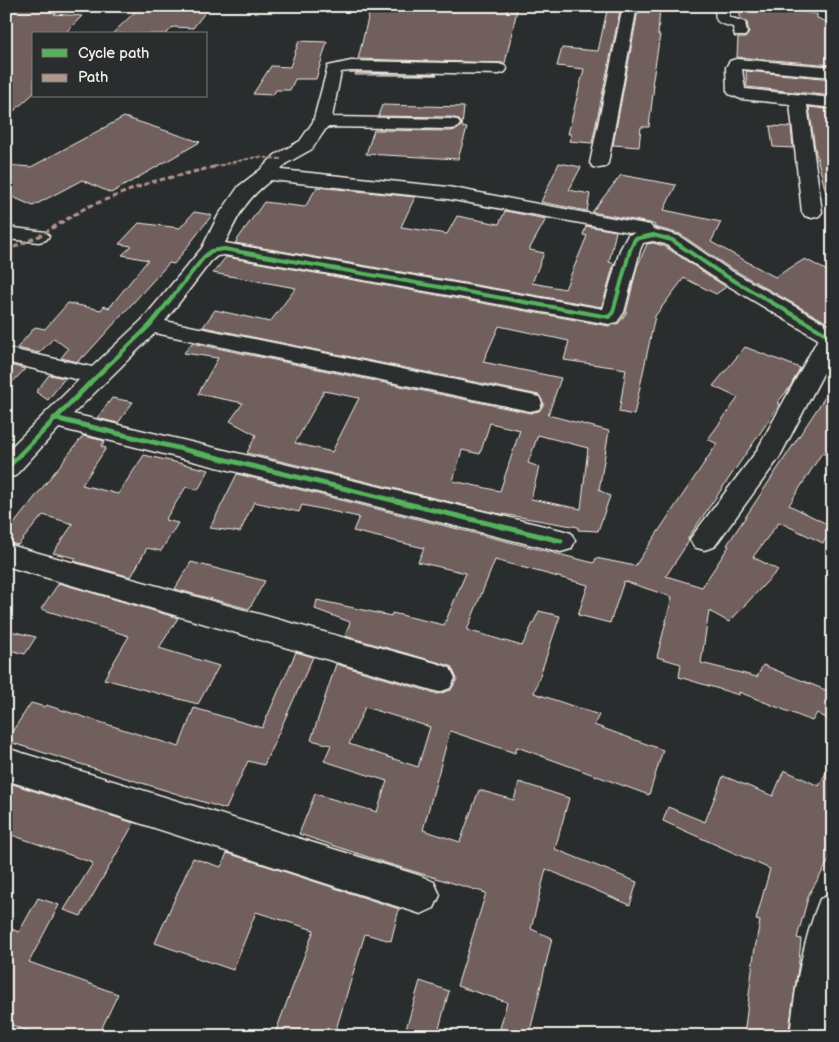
<svg xmlns="http://www.w3.org/2000/svg" width="839" height="1042" font-family="'Balsamiq Sans',sans-serif">
<style>
.building{fill:#705e5c;stroke:#f4f1e8;fill-rule:evenodd}
.lines{fill:none;stroke-linecap:round;stroke-linejoin:round}
.minor-casing{stroke:#f4f1e8;stroke-width:3}
.minor{fill:#2a2d2e;fill-rule:evenodd}
.quiet-far1{stroke:#b2968c;stroke-width:2;stroke-dasharray:4.5 2;stroke-linecap:butt}
.quiet{stroke:#b2968c;stroke-width:3;stroke-dasharray:5.5 3;stroke-linecap:butt}
.cycleway-far1-casing{stroke:#2a2d2e;stroke-width:6}
.cycleway-casing{stroke:#2a2d2e;stroke-width:8}
.cycleway-far1{stroke:#56b35d;stroke-width:4}
.cycleway{stroke:#56b35d;stroke-width:5}
</style>
<rect width="100%" height="100%" fill="#2a2d2e"/>
<filter id="ink" filterUnits="userSpaceOnUse"><feTurbulence type="fractalNoise" baseFrequency=".02" numOctaves="2"/><feDisplacementMap in="SourceGraphic" scale="10" xChannelSelector="R" yChannelSelector="G"/><feConvolveMatrix kernelMatrix="1 2 1 2 8 2 1 2 1" color-interpolation-filters="sRGB"/></filter>
<g filter="url(#ink)">
<path class="building" d="M17,6H65L54,14L82,16L64,34H34V93L6,118V15Z
M182,6H210L193,28L173,27L166,34H112L138,9L178,11Z
M371,6L498,7L499,9L517,10L505,63L358,59Z
M608,6H621L592,143L569,141L572,134H568L584,69L557,66L562,48L598,51Z
M639,6H660L658,35H660L652,85H654L649,127H641L639,147L613,145Z
M740,6H801V12L817,14V18L827,22L833,45V65L737,57L738,38H745L749,33L747,22L740,18Z
M299,41L327,42L316,79H295L290,90H276L273,95L253,94L271,66L290,67Z
M746,71L833,79V96L747,87Z
M356,73L437,75H355Z
M382,105L464,107L462,127L467,128L458,159L366,154L374,130L451,131L458,129L462,124L458,119L451,117L378,116Z
M809,107L833,110V192L826,193L815,149Z
M124,117L200,142L111,193L82,180L33,206L6,194V165L31,167Z
M770,126L791,127L793,148L773,147Z
M559,163L581,167L569,190L590,194L587,211L541,202Z
M621,175L676,185L664,210L721,222L711,242L775,277L805,259L833,274V326L727,266L680,234L654,227L655,225L650,223L592,212Z
M317,187L415,197L401,227L447,234L457,216L499,224L505,211L546,219L530,248V250L544,253L532,283L565,289L587,236L583,235L586,226L616,231L609,262L614,263L602,307L235,243L264,202L305,207Z
M194,212L212,215L174,264L169,263L84,357L82,356L78,362L61,358L68,349L54,338L39,353L17,348L35,327L45,329L68,303L101,310L104,306L109,308L148,260L122,255L132,246L119,244L139,223L180,228Z
M653,243L664,246L726,287L716,294L684,278L655,316L634,415L619,412L626,369L564,360L569,341L499,326L483,362L561,378L548,415L609,431L599,490L610,496L598,531L578,530V527L496,513L247,453L256,435L230,421L243,403L198,394L218,358L184,353L192,343L530,413L539,411L544,404L539,395L203,327L215,310L270,322L296,288L213,273L226,257L609,326L619,323L626,313L637,267L647,244ZM324,391L359,398L332,452L295,443ZM490,423L520,430L500,491L453,481L462,450L480,454ZM538,435L588,448L581,509L531,499L539,467L528,463Z
M745,347L800,368L790,387L777,403L780,404L688,538L689,541L666,576L702,587L729,546L727,545L833,385V458L822,453L789,505L833,527V529L823,543L779,522L753,557L778,570L729,622L709,611L701,663L757,677L763,665L833,693V722L817,713L812,721L739,692V695L679,677L681,664L657,657L672,597L624,581L610,623L578,615L588,585L495,560L467,630L522,646L539,611L560,616L534,693L599,715L594,725L663,750L649,795L517,747L515,753L450,731L423,830L460,842L479,790L514,800L519,782L569,798L555,849L637,882L630,905L546,869L531,929L552,938L529,1036H498L507,1002L457,986L486,893L386,863L299,834L315,794L377,812L387,781L324,761L331,745L311,740L336,664L438,694L451,690L457,679L451,666L345,636L350,622L315,609L317,600L391,616L392,613L444,625L466,573L418,562L424,548L353,531L359,517L302,505L299,512L254,502L240,532L210,528L237,474L594,563L596,558L635,566L717,444L708,439L738,398L713,386ZM365,707L430,727L418,767L349,744Z
M6,364L25,369L6,389Z
M49,375L65,378L48,400L36,392Z
M112,398L133,402L118,423L97,418Z
M83,436L105,441L101,446L106,448L82,485L118,494L144,455L209,470L198,490L186,487L165,520L178,523L161,551L147,548L131,577L74,561L76,558L53,553L73,524L43,515L18,545L6,542V534Z
M191,562L265,581L249,609L175,589Z
M59,583L178,618L159,648L219,666L198,704L104,679L129,636L41,609Z
M6,630L36,637L25,654L6,649Z
M296,652L313,657L264,765L248,761L226,809L6,741L31,703L45,707L46,705L179,747L194,708L262,728Z
M833,759V854L809,894L797,938L801,939L799,961L788,1036H744L754,954L760,921L756,920L770,869L663,821L668,807L705,822L723,776L773,796L784,770L819,786Z
M6,782L134,823L81,916L64,910L93,863L6,833Z
M227,853L399,909L391,941L365,934L334,1036H274L314,930L256,912L233,970L155,943L193,858L221,867Z
M38,898L59,905L29,962L118,994L98,1036H41L6,1023V927L19,932Z
M420,981L449,991L437,1036H404Z"/>
<g class="lines">
<defs>
<path id="minor" d="M623,6H637L608,163L605,167L599,168L593,167L590,163Z
M715,6H729V17L745,22L747,33L745,36H735L733,27C717,22 715,24 715,6Z
M736,59L833,67V77L742,69L745,89L833,98V108L807,105L822,212L819,216L812,218L805,216L802,212L790,104L741,99L729,94L727,91L726,67L730,61Z
M351,61L499,64L505,66L507,69L505,72L499,74L351,71L341,72L332,117L451,119L457,120L460,124L457,128L451,129L327,127L312,149L287,163L281,170L448,187L650,225L653,229L679,236L726,268L833,328V355L779,458L714,547L704,550L694,547L690,539L756,452L818,339L712,276L665,244L653,241L643,243L640,250L624,312L617,322L609,324L224,255L217,256L211,261L165,321L530,395L539,397L542,403L539,409L530,411L155,333L73,414L561,530L571,533L575,541L571,549L561,552L59,428L15,476L6,478V452L79,380L6,362V348L92,367L142,320L202,248L218,216L239,186L260,170L275,155L300,141L313,122L328,66ZM271,180L448,199L635,233L628,235L620,250L603,309L225,243C239,214 245,200 271,180Z
M6,227L46,232L49,236L46,240L39,242L6,239Z
M6,544L439,664L450,668L455,678L450,688L439,692L6,566Z
M6,748L421,876L434,882L440,895L434,908L421,914L6,780Z
M833,893V1010L830,1036H790C795,989 802,943 820,899Z"/>
</defs>
<use href="#minor" class="minor-casing"/>
<use href="#minor" class="minor"/>
<path class="quiet-far1" d="M213,167L256,157L281,159"/>
<path class="quiet" d="M6,251L39,236L87,207L151,182L218,166"/>
<defs>
<path id="cycleway-far1" d="M88,385L150,325L204,257L211,251L224,249L609,317L613,312L630,250L635,239L653,235L672,240L719,272L833,338"/>
<path id="cycleway" d="M54,418L561,541
M6,469L89,384"/>
</defs>
<use href="#cycleway-far1" class="cycleway-far1-casing"/>
<use href="#cycleway" class="cycleway-casing"/>
<use href="#cycleway-far1" class="cycleway-far1"/>
<use href="#cycleway" class="cycleway"/>
</g>
</g>
<rect width="839" height="1042" fill="none" stroke="#2a2d2e" stroke-width="25"/>
<rect x="12" y="12" width="814" height="1017" fill="none" stroke="#f4f1e8" stroke-width="2" filter="url(#ink)"/>
<rect x="32" y="32" width="175" height="65" fill="#2a2d2e" stroke="#7b7b78"/>
<rect x="42" y="49" width="25" height="8" fill="#56b35d" stroke="#7b7b78"/>
<text x="78" y="58" font-size="15" fill="#f4f1e8">Cycle path</text>
<rect x="42" y="74" width="25" height="8" fill="#b2968c" stroke="#7b7b78"/>
<text x="78" y="82" font-size="15" fill="#f4f1e8">Path</text>
</svg>
